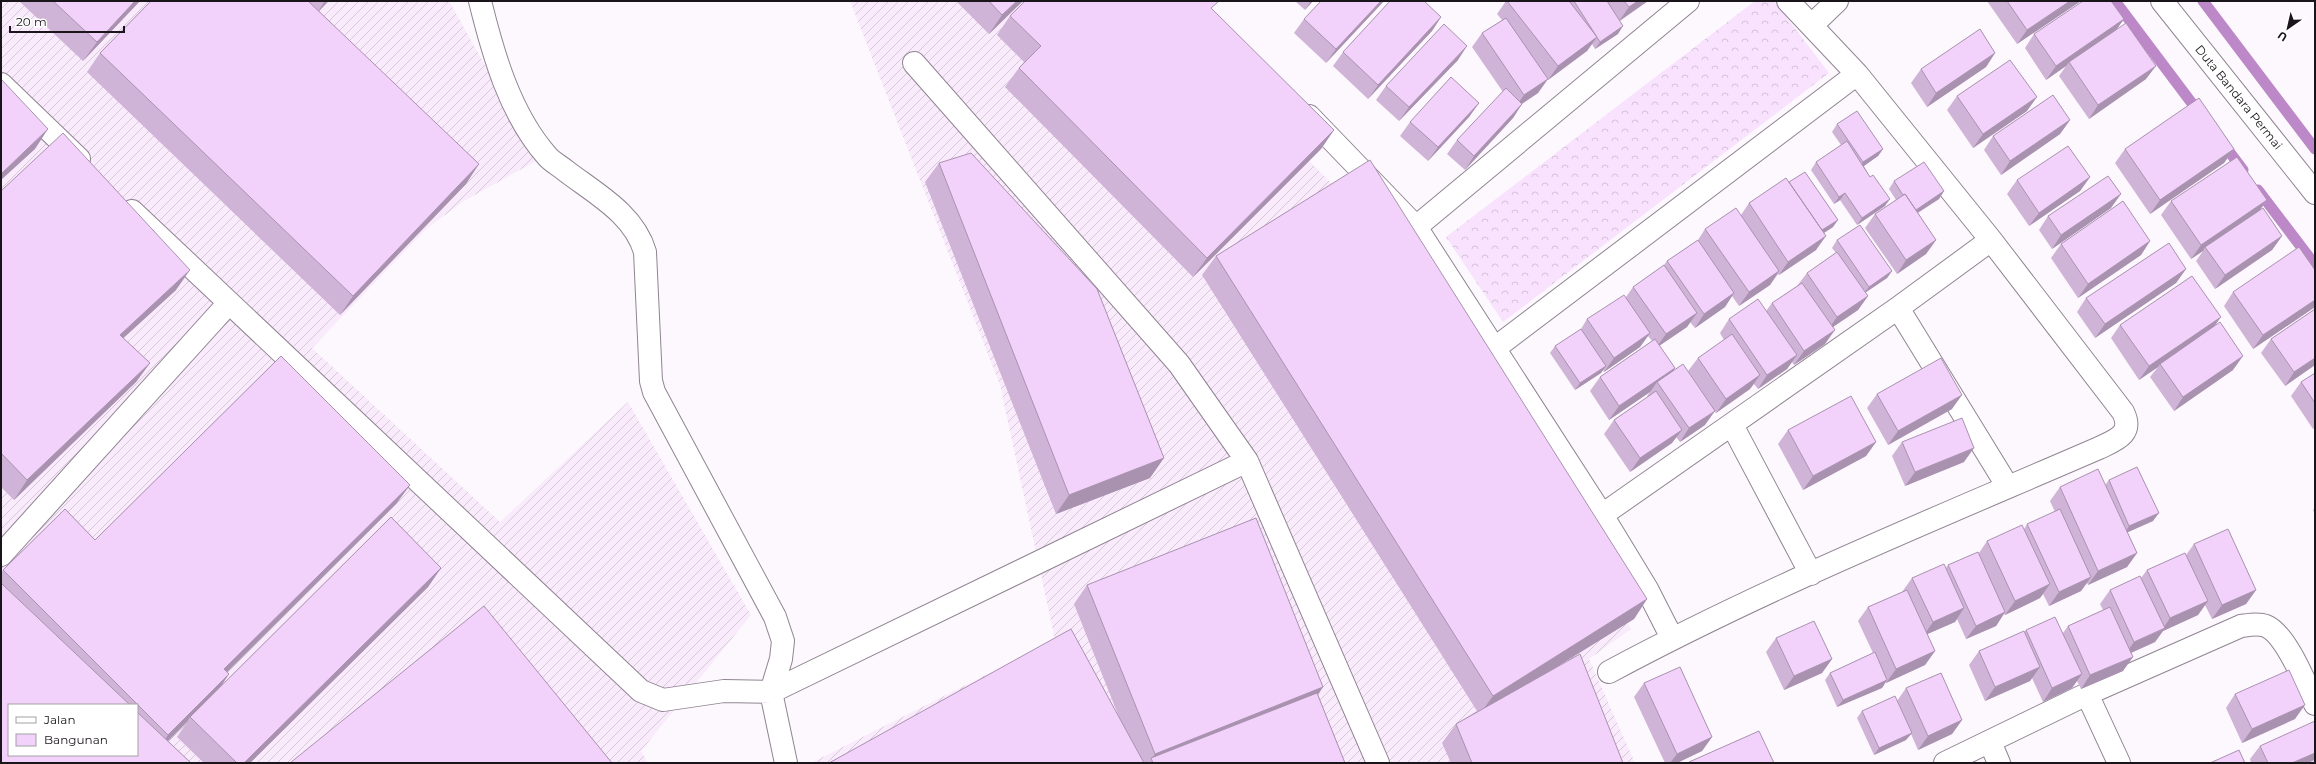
<svg xmlns="http://www.w3.org/2000/svg" width="2316" height="764" font-family="Montserrat,sans-serif">
<style>
.industrial{fill:url(#industrial-furrows);fill-rule:evenodd}
.forest{fill:url(#forest-crowns)}
.lines{fill:none;stroke-linecap:round;stroke-linejoin:round}
.stream{stroke:#bc88c8;stroke-width:11}
.minor-casing{stroke:#908492;stroke-width:24}
.minor{stroke:#fff;stroke-width:22}
.wall{fill:#d0b4d7;fill-rule:evenodd}
.shaded-wall{fill:#a992af}
.building{fill:#f2d1fa;stroke:#a992af}
.labels{text-anchor:middle;dominant-baseline:central;stroke-width:3;stroke-linejoin:round;paint-order:stroke}
.street-label{font-size:12px;fill:#1a151b;stroke:#fff}
</style>
<defs>
<pattern id="industrial-furrows" width="10" height="10" patternUnits="userSpaceOnUse"><rect width="10" height="10" fill="#f9eafc"/><path d="M-1 1l2-2M0 10L10 0M9 11l2-2" fill="none" stroke="#d5c8d7"/></pattern>
<pattern id="forest-crowns" width="20" height="18" patternUnits="userSpaceOnUse"><rect width="20" height="18" fill="#f8e2fd"/><path d="M2 6a3 3 0 1 1 6 0M12 15a3 3 0 1 1 6 0" fill="none" stroke="#d4c1d8"/></pattern>
</defs>
<rect width="100%" height="100%" fill="#fdf8fe"/>
<path class="industrial" d="M1,1H449L538,160L464,201L426,229L312,348L500,522L628,402L751,615L641,751L648,763H1ZM9,705H137V755H9Z
M850,1H1154L1393,247L1631,629L1589,659L1635,763H811L1055,640L1000,385Z"/>
<path class="forest" d="M1755,1H1774L1829,73L1503,322L1446,237Z"/>
<g class="lines">
<path class="stream" d="M2115,1L2200,114
M2203,1L2315,149
M2222,142L2243,170
M2258,190L2315,265"/>
<defs>
<path id="minor" d="M480,1C493,54 510,114 547,156C552,162 560,166 566,171C596,194 634,214 645,252L651,381L654,392L775,617L783,641L781,659L771,692
M2162,1L2315,193
M1812,25L1837,1
M914,63L1179,364L1247,461
M1,84L79,159
M1309,116L1416,227L1602,515L1647,589L1672,638
M132,211L641,691L663,700L724,691L771,692L786,763
M1416,227L1688,1
M1898,308L2008,487
M1495,348L1857,74
M1732,425L1811,574
M1602,515L1898,308L1991,240
M1,555L228,304
M1609,672C1767,587 1935,519 2099,448C2116,440 2134,434 2123,412L1991,240L1857,74L1788,1
M771,692L1247,461L1378,763
M2087,694L2119,763
M1990,742L1999,763
M1945,763L2087,694L2241,626C2249,625 2258,623 2266,626C2286,634 2306,685 2315,704"/>
</defs>
<use href="#minor" class="minor-casing"/>
<use href="#minor" class="minor"/>
</g>
<path class="wall" d="M19,1H140L83,61Z
M151,1H328L319,11L466,184L340,315L87,72L100,53Z
M956,1H1023L989,34Z
M1295,1H1313L1305,10Z
M1384,1L1326,63L1294,33L1304,19Z
M1506,1H1569L1570,2V1H1648L1620,21L1618,34L1595,49L1592,44L1587,51L1548,80H1547L1538,93L1522,104L1513,118L1465,170L1447,154L1457,140L1503,92L1472,47L1482,33L1502,20L1497,14Z
M1987,1H2081L2017,44Z
M1212,10L1334,130L1321,149L1193,277L1005,87L1019,68L1024,62L997,35L1010,16Z
M1441,17L1432,31L1368,99L1333,66L1343,52Z
M2124,19L2116,30L2146,79L2089,119L2059,76L2066,66L2046,80L2025,48L2034,34Z
M1995,53L1986,67L1927,107L1911,83L1921,69Z
M1458,60L1399,121L1376,100L1386,86Z
M1957,96L2027,111L1973,148L1947,110Z
M1479,103L1469,117L1428,161L1400,136L1410,122Z
M2070,120L2060,134L2001,175L1984,150L1993,136Z
M1837,124L1883,149L1878,156L1864,166L1885,206L1857,225L1840,200L1834,204L1811,170L1816,162L1841,145L1832,132Z
M2125,149H2234L2224,163L2150,214L2115,163Z
M939,163L1150,478L1056,514L925,182Z
M2090,177L2080,191L2029,226L2007,194L2017,180Z
M1894,181L1944,191L1939,199L1918,213L1936,240L1926,254L1897,274L1865,228L1875,214L1896,200L1889,189Z
M1789,182L1833,227L1824,233L1816,250L1779,275L1778,274L1770,285L1739,306L1732,296L1725,307L1695,328L1690,322L1687,327L1659,346L1675,368L1673,371L1705,425L1680,442L1676,437L1672,443L1630,472L1604,434L1614,420L1648,397L1647,396L1650,392L1609,420L1590,391L1600,377L1652,341L1648,336L1640,347L1604,372L1603,370L1601,373L1575,390L1550,353L1555,346L1581,329L1587,319L1626,297L1633,287L1664,265L1667,261L1698,240L1705,229L1741,215L1749,203Z
M1,191L176,290L123,338L150,363L136,382L14,500L1,487Z
M2267,200L2260,210L2282,236L2272,250L2215,289L2196,261L2203,251L2191,259L2161,215L2171,201Z
M2111,208L2052,249L2039,230L2048,216Z
M1837,240L1892,271L1887,278L1865,293L1868,296L1858,310L1833,327L1825,344L1794,365L1792,362L1787,369L1758,389L1754,384L1750,389L1716,413L1688,371L1698,358L1724,340L1720,333L1729,319L1766,311L1772,303L1797,286L1807,273L1836,253L1832,248Z
M2150,241L2141,255L2078,298L2051,258L2061,244Z
M1216,256L1647,599L1634,619L1553,669L1623,763H1451L1442,743L1456,724L1477,711L1202,275Z
M2186,269L2176,283L2095,338L2077,312L2086,298Z
M2315,270V307L2253,349L2224,306L2233,292Z
M2315,309V365L2285,386L2261,353L2271,339Z
M2120,325L2214,327L2233,370L2174,411L2150,377L2158,367L2139,380L2111,338Z
M281,356L410,485L396,504L227,672L229,674L219,688L391,517L441,568L428,587L250,763H204L177,737L187,722L168,741L191,763H1V573L3,570L65,509L95,540ZM9,705H137V755H9Z
M2315,373V428L2313,429L2291,396L2301,382Z
M1877,394L1952,409L1888,445L1867,408Z
M1788,430L1876,442L1866,456L1803,490L1778,444Z
M1902,442L1964,462L1905,486L1892,456Z
M2109,480L2153,521L2127,532L2137,553L2127,567L2088,585L2087,583L2081,591L2049,606L2043,594L2040,598L2005,615L2004,614L1996,626L1966,639L1957,619L1955,622L1927,634L1935,651L1925,665L1886,683V682L1882,688L1837,707L1825,680L1830,673L1873,653L1858,621L1868,607L1902,592L1912,578L1946,568L1948,565L1979,553L1987,541L2024,529L2027,524L2055,512L2050,501L2060,487L2105,485Z
M2315,508V514L2313,510Z
M2194,544L2256,590L2246,604L2212,619L2205,605L2198,615L2163,631L2155,642L2131,653L2123,671L2081,689L2077,681L2072,688L2043,702L2032,678L2030,681L1985,701L1969,665L1979,651L2024,632L2026,630L2063,633L2068,626L2103,610L2100,604L2110,590L2141,578L2147,570L2186,555Z
M1087,585L1323,687L1318,695L1345,763H829L1119,717L1074,604Z
M1776,638L1832,659L1822,673L1784,690L1766,652Z
M1644,683L1712,737L1702,751L1677,763H1665L1634,697Z
M1906,688L1962,720L1952,734L1918,750L1911,734L1906,740L1874,755L1857,718L1862,711L1897,701Z
M2235,694L2295,719L2242,743L2226,708Z
M2260,746L2315,763H2251L2250,759Z"/>
<path class="shaded-wall" d="M135,1H140L83,61L97,42Z
M325,1H328L317,13Z
M1017,1H1023L989,34L1002,15Z
M1311,1H1313L1305,10Z
M1381,1H1384L1326,63L1336,49Z
M1638,1H1648L1619,21L1629,7Z
M2070,1H2081L2017,44L2027,30Z
M1441,17L1432,31L1368,99L1378,85Z
M2124,19L2114,33L2069,62L2066,66L2046,80L2056,66Z
M1623,26L1618,34L1595,49L1600,42Z
M1597,37L1587,51L1548,80L1558,66Z
M1467,46L1458,60L1399,121L1409,107Z
M1995,53L1986,67L1927,107L1936,93Z
M2156,66L2146,79L2089,119L2098,105Z
M1548,79L1538,93L1514,109L1524,95Z
M2037,97L2027,111L1973,148L1983,134Z
M1479,103L1469,117L1428,161L1438,147Z
M1522,104L1513,118L1465,170L1474,156Z
M2070,120L2060,134L2001,175L2010,161Z
M48,129L35,149L1,180V174Z
M1334,130L1321,149L1193,277L1207,258Z
M1883,149L1878,156L1858,170L1863,162Z
M2234,149L2224,163L2150,214L2160,200Z
M479,164L466,184L340,315L353,296Z
M2090,177L2080,191L2029,226L2039,213Z
M1944,191L1939,199L1909,218L1914,211Z
M1845,193L1840,200L1834,204L1839,197Z
M2121,194L2111,208L2052,249L2061,235Z
M1890,199L1885,206L1857,225L1862,218Z
M2267,200L2257,214L2205,247L2203,251L2191,259L2201,245Z
M1838,220L1833,227L1816,238L1821,230Z
M1826,236L1816,250L1779,275L1788,262Z
M2282,236L2272,250L2215,289L2225,275Z
M1936,240L1926,254L1897,274L1906,260Z
M2150,241L2141,255L2078,298L2088,284Z
M2186,269L2176,283L2095,338L2105,324Z
M190,270L176,290L106,354L120,335Z
M1779,271L1770,285L1739,306L1749,292Z
M1892,271L1887,278L1863,294L1869,287Z
M1734,293L1725,307L1695,328L1704,314Z
M1868,296L1858,310L1827,331L1837,317Z
M2315,300V307L2253,349L2263,335Z
M1697,313L1687,327L1656,348L1666,334Z
M2221,317L2211,331L2160,364L2158,367L2139,380L2149,366Z
M1835,330L1825,344L1794,365L1804,351Z
M1650,333L1640,347L1604,372L1614,358Z
M1797,355L1787,369L1758,389L1767,375Z
M2243,356L2233,370L2174,411L2183,397Z
M2315,358V365L2285,386L2294,372Z
M150,363L136,382L14,500L27,480Z
M1606,366L1601,373L1575,390L1580,383Z
M1675,368L1665,382H1657L1650,392L1609,420L1619,406Z
M1760,375L1750,389L1716,413L1726,399Z
M1962,395L1952,409L1888,445L1898,431Z
M1715,411L1705,425L1680,442L1689,428Z
M1682,430L1672,443L1630,472L1640,458Z
M1876,442L1866,456L1803,490L1813,476Z
M1974,448L1964,462L1905,486L1915,472Z
M1164,458L1150,478L1056,514L1069,495Z
M410,485L396,504L211,688L224,669Z
M2159,513L2153,521L2124,534L2129,526Z
M2137,553L2127,567L2088,585L2098,571Z
M441,568L428,587L250,763H244Z
M2091,577L2081,591L2049,606L2059,592Z
M2050,584L2040,598L2005,615L2015,601Z
M2256,590L2246,604L2212,619L2222,605Z
M1647,599L1634,619L1479,715L1493,696Z
M2208,601L2198,615L2163,631L2155,642L2124,656L2134,642L2162,630L2170,618Z
M1964,608L1955,622L1923,636L1933,622Z
M2005,612L1996,626L1966,639L1976,626Z
M1935,651L1925,665L1886,683L1896,669Z
M2133,657L2123,671L2081,689L2090,675Z
M1832,659L1822,673L1784,690L1794,676Z
M2040,667L2030,681L1985,701L1995,687Z
M229,674L216,694L190,717L187,722L154,755L168,735Z
M2082,674L2072,688L2043,702L2052,688Z
M1887,680L1882,688L1837,707L1843,700Z
M1323,687L1310,706L1151,759L1155,754Z
M2305,705L2295,719L2242,743L2252,729Z
M1962,720L1952,734L1918,750L1928,736Z
M1912,733L1906,740L1874,755L1879,748Z
M1712,737L1702,751L1677,763H1670L1677,754Z
M2315,753V762L2313,763H2292Z"/>
<path class="building" d="M53,1H135L97,42Z
M151,1H308L479,164L353,296L100,53Z
M989,1H1017L1002,15Z
M1025,1H1216L1218,2L1211,8L1334,130L1207,258L1019,68L1041,46L1010,16Z
M1321,1H1381L1336,49L1304,19Z
M1390,1H1424L1441,17L1378,85L1343,52Z
M1507,1H1569L1597,37L1558,66Z
M1574,1H1607L1623,26L1600,42Z
M1624,1H1638L1629,7Z
M2007,1H2070L2027,30Z
M2083,1H2111L2124,19L2056,66L2034,34Z
M1506,18L1548,79L1524,95L1482,33Z
M2126,23L2156,66L2098,105L2069,62Z
M1444,24L1467,46L1409,107L1386,86Z
M1980,29L1995,53L1936,93L1921,69Z
M2010,60L2037,97L1983,134L1957,96Z
M1451,77L1479,103L1438,147L1410,122Z
M1,79L48,129L1,174Z
M1506,88L1522,104L1474,156L1457,140Z
M2053,95L2070,120L2010,161L1993,136Z
M2199,98L2234,149L2160,200L2125,149Z
M1857,111L1883,149L1863,162L1837,124Z
M63,133L190,270L120,335L150,363L27,480L2,454L1,455V191Z
M1847,141L1870,177L1873,175L1890,199L1862,218L1845,193L1839,197L1816,162Z
M2068,146L2090,177L2039,213L2017,180Z
M971,153L1097,289L1164,458L1069,495L939,163Z
M2237,157L2267,200L2201,245L2171,201Z
M1370,160L1647,599L1493,696L1216,256Z
M1924,162L1944,191L1916,210L1905,194L1903,195L1894,181Z
M1805,172L1838,220L1822,230L1789,182Z
M2108,176L2121,194L2061,235L2048,216Z
M1786,178L1826,236L1788,262L1749,203Z
M1905,194L1936,240L1906,260L1875,214Z
M2123,201L2150,241L2088,284L2061,244Z
M1736,208L1779,271L1749,292L1705,229Z
M2263,208L2282,236L2225,275L2205,247Z
M1860,225L1892,271L1869,287L1837,240Z
M1698,240L1734,293L1704,314L1667,261Z
M2169,243L2186,269L2105,324L2086,298Z
M2299,247L2315,270V300L2263,335L2233,292Z
M1837,252L1868,296L1837,317L1807,273Z
M1664,265L1697,313L1666,334L1633,287Z
M2192,276L2221,317L2149,366L2120,325Z
M1802,283L1835,330L1804,351L1772,303Z
M1624,295L1650,333L1614,358L1587,319Z
M1758,299L1797,355L1767,375L1729,319Z
M2315,309V358L2294,372L2271,339Z
M2220,322L2243,356L2183,397L2160,364Z
M1581,329L1606,366L1580,383L1555,346Z
M1732,334L1760,375L1726,399L1698,358Z
M1655,339L1675,368L1619,406L1600,377Z
M281,356L410,485L224,669L229,674L168,735L3,570L65,509L95,540Z
M1941,358L1962,395L1898,431L1877,394Z
M1683,364L1715,411L1689,428L1657,382Z
M2315,373V403L2301,382Z
M1656,391L1682,430L1640,458L1614,420Z
M1851,396L1876,442L1813,476L1788,430Z
M1962,418L1974,448L1915,472L1902,442Z
M2137,467L2159,513L2129,526L2109,480Z
M2098,469L2137,553L2098,571L2060,487Z
M2060,509L2091,577L2059,592L2027,524Z
M391,517L441,568L244,763H237L190,717Z
M1256,518L1323,687L1155,754L1087,585Z
M2022,525L2050,584L2015,601L1987,541Z
M2228,529L2256,590L2222,605L2194,544Z
M1978,552L2005,612L1976,626L1948,565Z
M2185,553L2208,601L2170,618L2147,570Z
M1944,564L1964,608L1933,622L1912,578Z
M2140,576L2165,628L2134,642L2110,590Z
M1,583L130,705H9V755H137V712L191,763H1Z
M1907,590L1935,651L1896,669L1868,607Z
M484,606L612,763H290Z
M2110,607L2133,657L2090,675L2068,626Z
M2055,617L2082,674L2052,688L2026,630Z
M1814,621L1832,659L1794,676L1776,638Z
M1071,629L1144,763H829Z
M2024,631L2040,667L1995,687L1979,651Z
M1875,652L1887,680L1843,700L1830,673Z
M1580,654L1623,763H1472L1456,724Z
M1680,667L1712,737L1677,754L1644,683Z
M2289,670L2305,705L2252,729L2235,694Z
M1941,673L1962,720L1928,736L1906,688Z
M1317,693L1345,763H1153L1151,758Z
M1895,696L1912,733L1879,748L1862,711Z
M2315,721V753L2292,763H2268L2260,746Z
M1759,731L1774,763H1690L1689,762Z
M2239,750L2245,763H2210Z
M2315,759V763H2307Z"/>
<g class="labels">
<g class="street-label">
<text transform="translate(2239 97) rotate(51)">Duta Bandara Permai</text>
</g>
</g>
<rect width="2316" height="764" fill="none" stroke="#1a151b" stroke-width="4"/>
<rect x="8" y="704" width="130" height="52" fill="#ffffff" stroke="#a3a1a4"/>
<rect x="16" y="717" width="20" height="6" fill="#ffffff" stroke="#a3a1a4"/>
<text x="44" y="724" font-size="12" fill="#1a151b">Jalan</text>
<rect x="16" y="734" width="20" height="12" fill="#f2d1fa" stroke="#a3a1a4"/>
<text x="44" y="744" font-size="12" fill="#1a151b">Bangunan</text>
<g transform="translate(2288 28) rotate(214)" stroke="#ffffff" stroke-width="3" paint-order="stroke">
<path d="M0-3L7 15L0 10L-7 15Z" fill="#1a151b"/>
<text y="-6" font-size="11" font-weight="bold" text-anchor="middle" fill="#1a151b">U</text>
</g>
<path d="M10 26v6h114v-6" fill="none" stroke="#1a151b" stroke-width="2"/>
<text x="16" y="26" font-size="12" fill="#1a151b" stroke="#ffffff" stroke-width="3" paint-order="stroke">20 m</text>
</svg>
